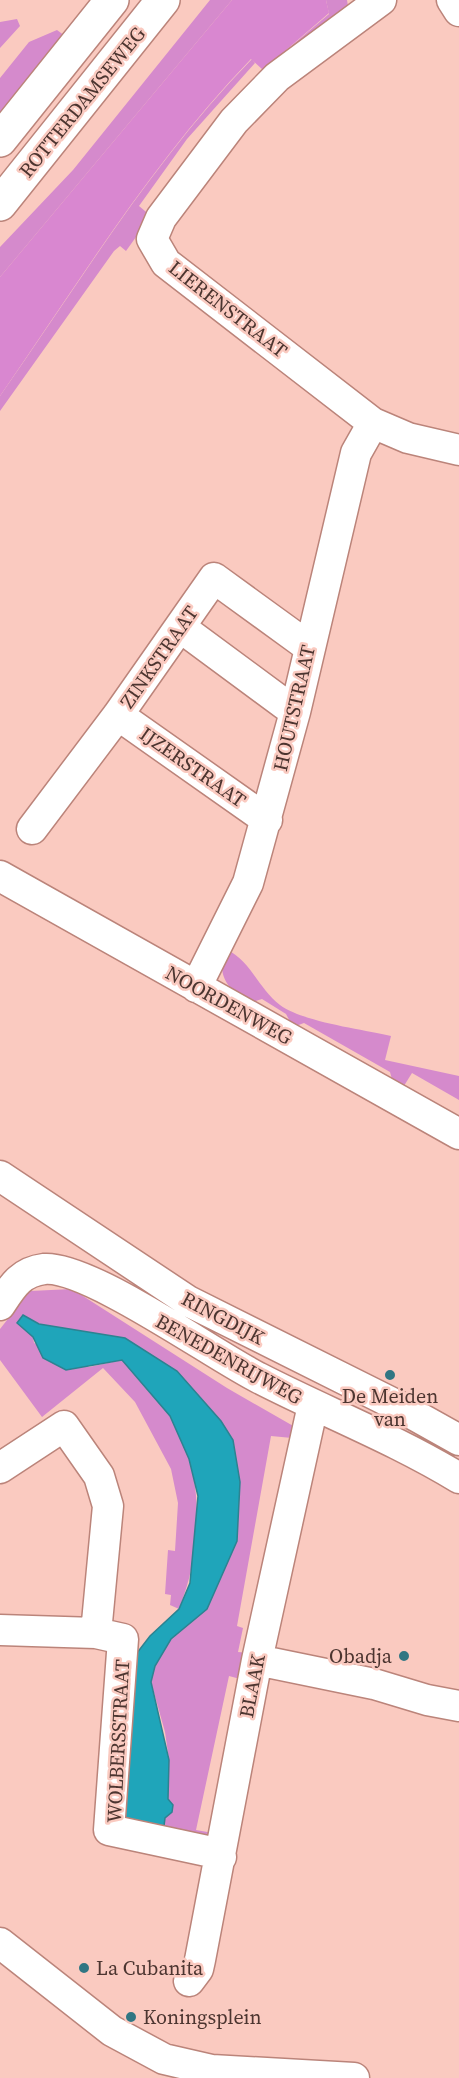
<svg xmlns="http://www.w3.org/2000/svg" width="459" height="2078" font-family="'Source Serif 4',serif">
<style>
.green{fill:#d58acc}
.forest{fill:#d987d0}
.water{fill:#1fa5ba;stroke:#2c8391;stroke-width:1.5}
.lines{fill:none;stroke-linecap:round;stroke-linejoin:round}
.minor-casing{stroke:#bb847a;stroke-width:33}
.major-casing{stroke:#bb847a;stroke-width:36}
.minor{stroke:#fff;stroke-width:30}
.major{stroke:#fff;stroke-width:33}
.poi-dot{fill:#307683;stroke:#facac0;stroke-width:2}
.labels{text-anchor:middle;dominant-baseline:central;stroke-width:5;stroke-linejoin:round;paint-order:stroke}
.street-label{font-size:20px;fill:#4c3530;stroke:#facac0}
.poi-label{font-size:20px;fill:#4c3530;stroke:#facac0;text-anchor:start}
</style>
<rect width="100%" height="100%" fill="#facac0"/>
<path class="green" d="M210,0H232L0,277V247L73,170Z
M326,0H347L348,6L263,70L329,14Z
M17,19L20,26L0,48V22Z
M57,30L65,36L0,117V78L29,42Z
M252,59L255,63L187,139L139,206L151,216L126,251L120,246L114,251L0,411V396C80,282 154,159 252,59Z
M226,949C251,961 258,988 280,1005C303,1022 361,1029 391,1036L385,1060L459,1076V1100L412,1073L402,1089L393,1083L390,1072L304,1023L293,1027L286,1014L262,999L249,1003C228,990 215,974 226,949Z
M72,1289L227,1388L295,1427L292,1438L271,1436L237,1626L243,1628L238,1652L249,1653L244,1680L229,1676L196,1830L213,1833L211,1844L163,1834L165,1818L172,1812L168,1799L169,1760L165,1732L151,1682L155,1666L171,1639L207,1609L237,1541L177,1371L72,1330L39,1324L23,1315L17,1323L33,1337L34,1343L89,1367L122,1360C138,1378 157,1396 170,1415C206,1472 203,1549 179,1609L170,1605L171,1595L165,1594L168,1550L175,1551L178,1503L171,1469L135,1402L103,1368L42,1417L0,1360V1329L30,1291Z"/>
<path class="forest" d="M232,0H326L329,13L263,70L251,59C154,159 79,282 0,396V277Z"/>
<path class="water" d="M23,1315L39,1324L125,1338L177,1371L221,1421L233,1440L240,1482L237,1541L207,1609L171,1639L155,1666L151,1682L169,1760L168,1799L173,1805L172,1812L165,1818L163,1834L119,1824L130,1662L150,1636L179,1609L190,1583L198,1496L189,1459L170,1416L122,1360L66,1370L43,1358L33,1337L17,1323Z"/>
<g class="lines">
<defs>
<path id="minor" d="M381,0L277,77L234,121L161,218L152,239L166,263L373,423L408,438L459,450
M452,0L459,11
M180,627L295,712
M118,715L267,820
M32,829L118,715L214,578L309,647
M0,876L459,1134
M196,987L248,883L295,712L356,453L373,423
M0,1176L188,1301L400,1407L459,1440
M0,1305C12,1287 20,1272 44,1269C88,1265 213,1355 259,1378C325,1412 395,1439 459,1478
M0,1468L64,1426L99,1476L108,1506L96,1633L0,1630
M96,1633L123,1639L109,1830L207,1851L221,1857
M257,1660L374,1684L427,1700L459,1706
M0,1943L112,2031L164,2059L212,2070L354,2078
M189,1981L198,1969L200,1960L257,1660L313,1405"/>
<path id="major" d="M0,140L112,0
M0,204L163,0"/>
</defs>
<use href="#minor" class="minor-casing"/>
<use href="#major" class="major-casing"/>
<use href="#minor" class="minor"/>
<use href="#major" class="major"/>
</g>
<g class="poi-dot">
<circle cx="390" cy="1375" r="6"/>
<circle cx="404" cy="1656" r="6"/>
<circle cx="84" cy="1968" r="6"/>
<circle cx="131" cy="2017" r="6"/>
</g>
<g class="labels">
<g class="street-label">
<text transform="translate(82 102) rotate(-51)">ROTTERDAMSEWEG</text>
<text transform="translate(228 309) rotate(38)">LIERENSTRAAT</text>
<text transform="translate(159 657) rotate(-55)">ZINKSTRAAT</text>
<text transform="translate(294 708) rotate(-77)">HOUTSTRAAT</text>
<text transform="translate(193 767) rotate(35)">IJZERSTRAAT</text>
<text transform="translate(229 1005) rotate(29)">NOORDENWEG</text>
<text transform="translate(223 1318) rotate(28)">RINGDIJK</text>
<text transform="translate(229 1359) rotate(29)">BENEDENRIJWEG</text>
<text transform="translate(252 1686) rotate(-79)">BLAAK</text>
<text transform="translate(118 1741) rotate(-87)">WOLBERSSTRAAT</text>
</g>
<g class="poi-label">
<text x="390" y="1396" text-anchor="middle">De Meiden<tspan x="390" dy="23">van</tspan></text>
<text x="392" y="1656" text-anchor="end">Obadja</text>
<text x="96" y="1968">La Cubanita</text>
<text x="143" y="2017">Koningsplein</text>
</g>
</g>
</svg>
